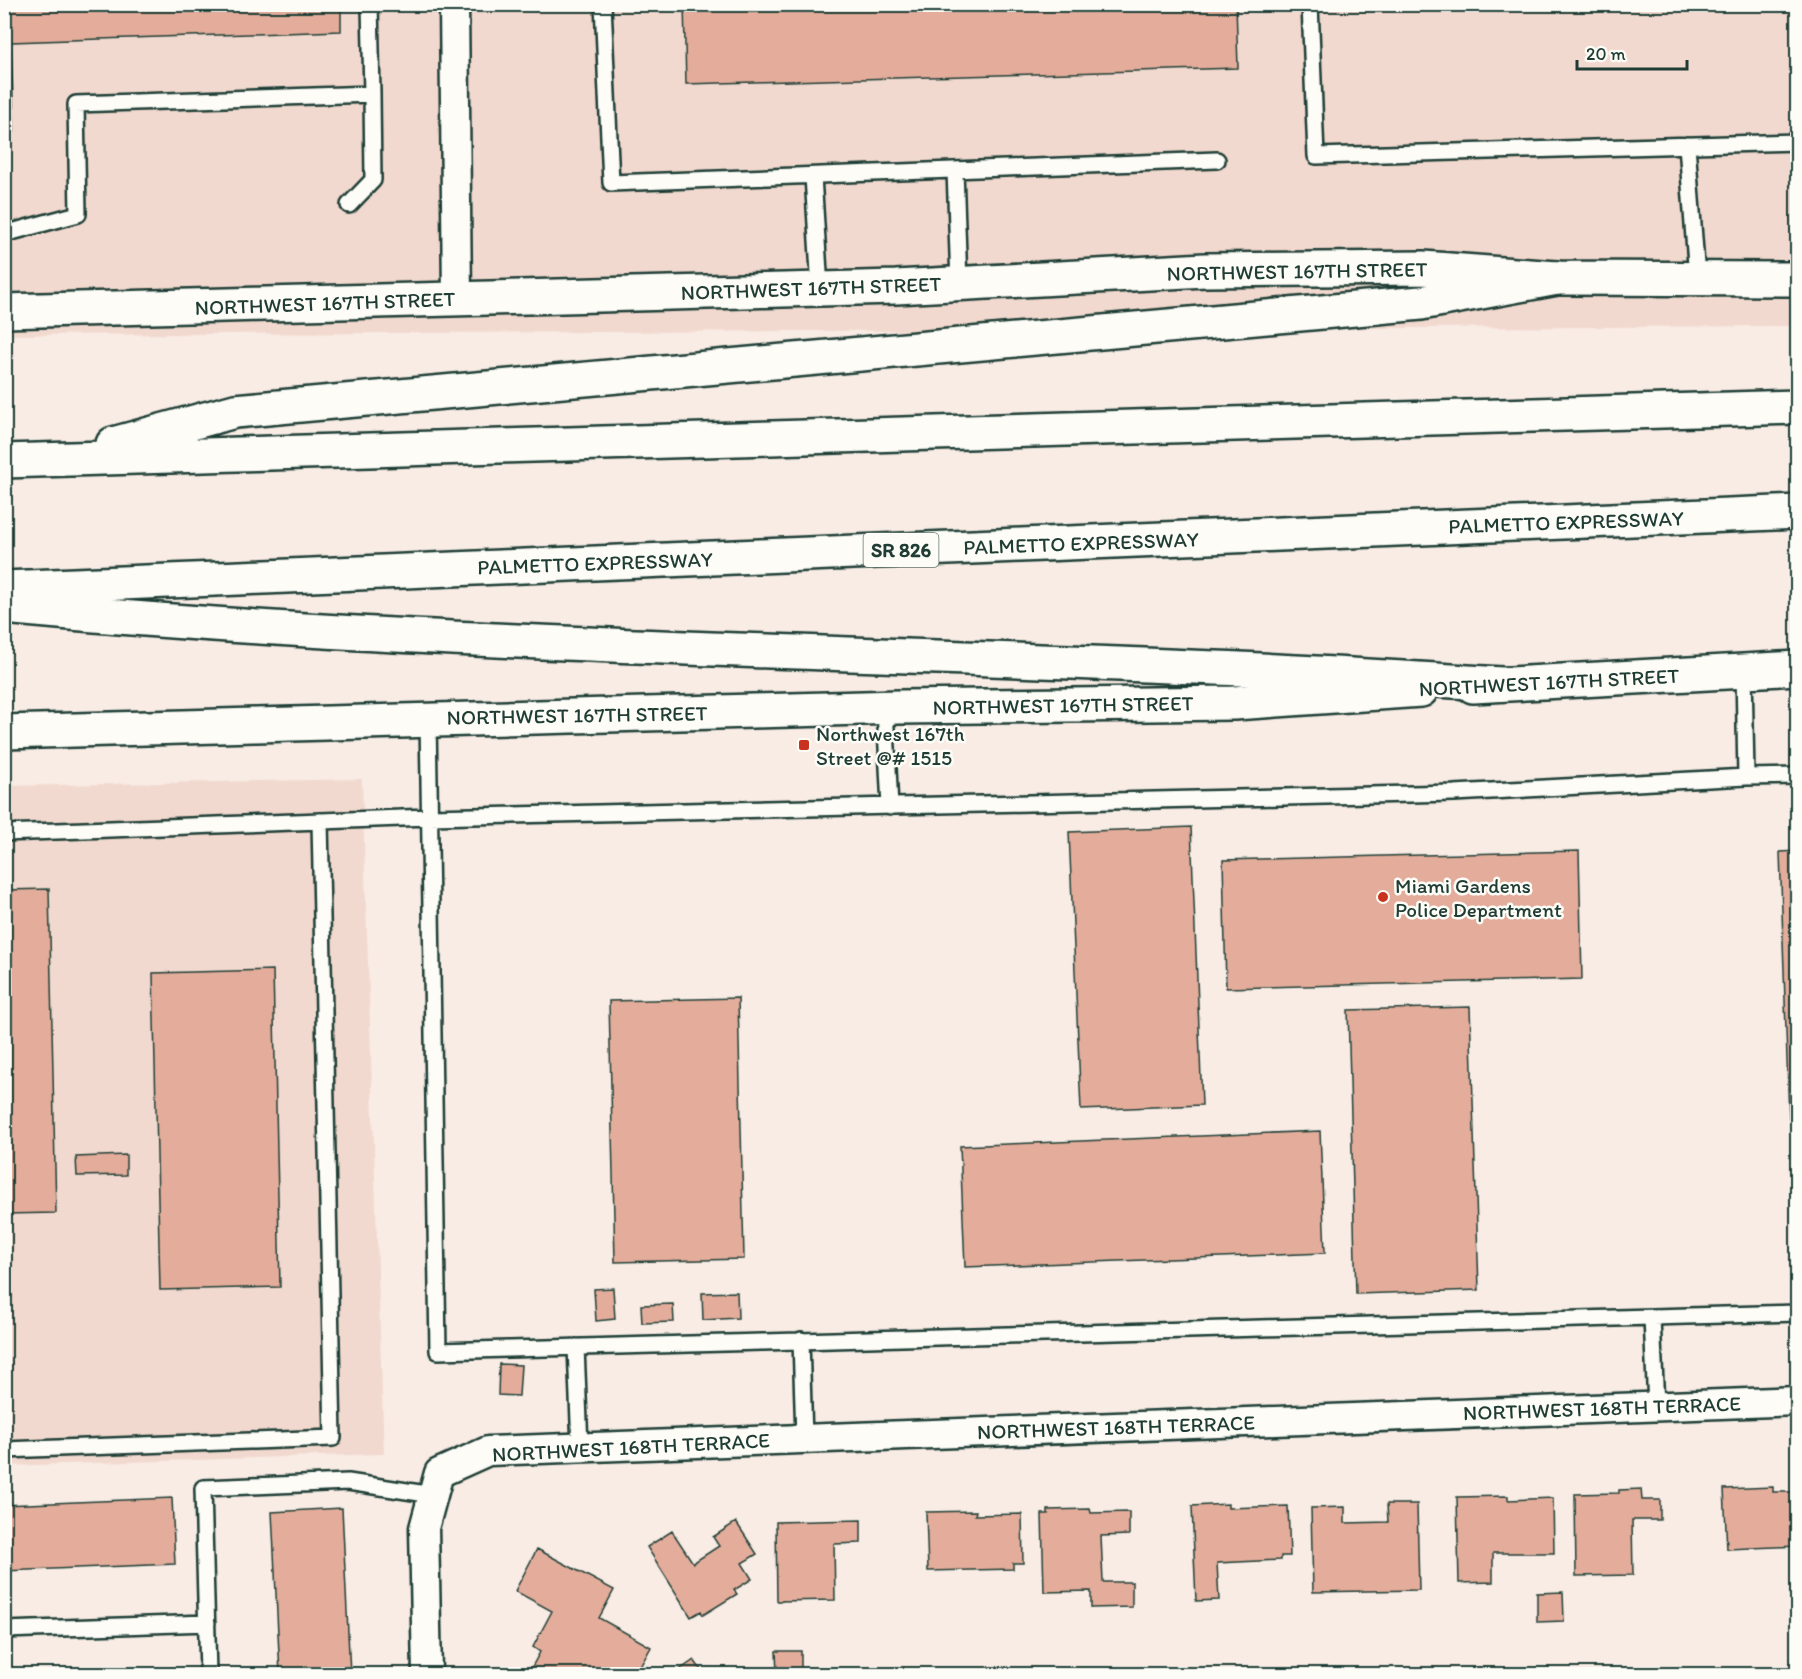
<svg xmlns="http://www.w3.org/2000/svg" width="1802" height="1679" font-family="Itim,sans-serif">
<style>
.built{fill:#f2d9cf}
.building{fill:#e4ad9b;stroke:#1f3d34;stroke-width:1.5}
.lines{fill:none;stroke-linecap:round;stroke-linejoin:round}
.service-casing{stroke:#1f3d34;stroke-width:20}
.minor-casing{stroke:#1f3d34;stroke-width:33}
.tertiary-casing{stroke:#1f3d34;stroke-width:38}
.motorway-casing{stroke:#1f3d34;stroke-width:38}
.service{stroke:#fdfcf7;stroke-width:15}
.minor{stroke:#fdfcf7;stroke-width:28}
.tertiary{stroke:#fdfcf7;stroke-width:33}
.motorway{stroke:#fdfcf7;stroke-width:33}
.poi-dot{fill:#c8321e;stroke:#fdfcf7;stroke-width:2}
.labels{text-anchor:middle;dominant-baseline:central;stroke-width:5;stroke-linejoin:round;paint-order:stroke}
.shield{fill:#fdfcf7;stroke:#62766e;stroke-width:1.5}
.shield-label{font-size:20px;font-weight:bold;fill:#1f3d34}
.street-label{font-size:21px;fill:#1f3d34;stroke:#fdfcf7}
.poi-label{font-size:21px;fill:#1f3d34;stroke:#fdfcf7;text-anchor:start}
</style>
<rect width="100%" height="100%" fill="#f8ece5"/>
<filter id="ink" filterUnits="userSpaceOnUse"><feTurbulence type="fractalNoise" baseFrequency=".0167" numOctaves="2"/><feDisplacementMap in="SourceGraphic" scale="12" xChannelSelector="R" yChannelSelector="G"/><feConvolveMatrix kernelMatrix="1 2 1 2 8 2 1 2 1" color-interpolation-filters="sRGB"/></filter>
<g filter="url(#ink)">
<path class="built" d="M4,5H1797V326L5,335Z
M362,779L384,1454L5,1466L4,786Z"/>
<path class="building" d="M4,4H341V31L11,42L14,132L4,134Z
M684,4H1236L1238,68L686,84Z
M1191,827L1202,1105L1081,1110L1069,832Z
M1579,851L1582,979L1226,988L1223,860Z
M1798,851V1118L1789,1119L1780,852Z
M49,889L56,1213L4,1214V890Z
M273,970L280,1287L160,1290L153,973Z
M738,998L744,1259L615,1262L609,1001Z
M1470,1007L1479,1290L1356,1294L1348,1010Z
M1320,1131L1325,1253L965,1267L960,1146Z
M126,1155V1175L77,1176L76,1157Z
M613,1288L615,1319L596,1321L594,1289Z
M737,1292L738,1318L703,1320L702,1293Z
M673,1304L674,1322L642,1323L641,1305Z
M499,1364L521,1365L519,1396L498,1395Z
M1773,1487V1492H1798V1546L1727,1549L1724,1489Z
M1641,1489L1642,1500H1660V1520H1632L1633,1575L1576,1576L1575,1494L1619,1493V1490Z
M1508,1496V1500L1553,1498L1554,1553H1493V1582L1459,1583L1457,1497Z
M172,1498L175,1564L4,1571V1505Z
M1228,1504V1508L1288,1506L1290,1556H1281V1560L1217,1563L1219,1600L1196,1601L1192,1506Z
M1387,1504H1417L1419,1590L1313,1592L1311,1508L1345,1507V1523L1388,1522Z
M342,1508L350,1674H280L272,1512Z
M1090,1509L1091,1513L1129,1512V1535L1101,1536L1103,1582H1132V1607L1091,1608V1591L1044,1592L1042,1514H1048V1510Z
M976,1511L975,1515L1022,1514L1023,1563H1013V1569L928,1571L926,1512Z
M861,1520V1543L834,1544L835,1600L777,1601L776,1522Z
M736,1522L757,1554L742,1563L752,1579L734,1590L737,1594L703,1615L701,1611L691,1617L647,1547L672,1531L693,1563L719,1546L713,1537Z
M537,1549L614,1590L599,1618L651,1647L636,1674H528L540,1652L533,1647L552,1611L515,1591Z
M1563,1592L1564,1621L1537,1622V1593Z
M776,1651H801V1674H777Z
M694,1660L704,1674H676L675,1673Z"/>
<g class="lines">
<defs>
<path id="service" d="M370,4L372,94
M603,4L611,183L1217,160
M1310,4L1316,156L1798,142
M1687,145L1697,278
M955,170L959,283
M813,176L820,289
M4,234L78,214L76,104L372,94L373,180L349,205
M885,708L890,807
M428,719L438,1351L1798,1313
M1746,777L1798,776
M4,833L429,817L1454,793L1746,777L1744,671
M1652,1318L1656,1406
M801,1340L804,1439
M576,1347L580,1447
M4,1450L333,1438L320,821
M4,1630L207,1623
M208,1674L203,1488L348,1482L433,1495"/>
<path id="minor" d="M454,4L457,299
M427,1674L424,1528L439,1473L488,1451L1798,1401"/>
<path id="tertiary" d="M4,311L896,287L1205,270L1423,268L1557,278L1798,279
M1473,686L1798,668
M4,732L899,707L1234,703L1421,690"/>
<path id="motorway" d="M113,444L235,411L1421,303L1557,278
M4,461L1798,407
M4,588L1798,512
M4,607C407,645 812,650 1216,668C1312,672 1407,678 1502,684"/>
</defs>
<use href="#service" class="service-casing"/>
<use href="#minor" class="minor-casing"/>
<use href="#tertiary" class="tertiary-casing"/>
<use href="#motorway" class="motorway-casing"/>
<use href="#service" class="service"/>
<use href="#minor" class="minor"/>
<use href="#tertiary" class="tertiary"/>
<use href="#motorway" class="motorway"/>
</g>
</g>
<g class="poi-dot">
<rect x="798" y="739" width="12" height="12" rx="3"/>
<circle cx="1383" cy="897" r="6"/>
</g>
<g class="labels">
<rect class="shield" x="863.5" y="533" width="75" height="34" rx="4.5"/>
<g class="shield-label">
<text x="901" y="550">SR 826</text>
</g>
<g class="street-label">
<text transform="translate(1297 271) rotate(-1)">NORTHWEST 167TH STREET</text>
<text transform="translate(811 288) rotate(-2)">NORTHWEST 167TH STREET</text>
<text transform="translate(325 303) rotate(-2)">NORTHWEST 167TH STREET</text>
<text transform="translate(1566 522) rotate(-2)">PALMETTO EXPRESSWAY</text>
<text transform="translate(1081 543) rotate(-2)">PALMETTO EXPRESSWAY</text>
<text transform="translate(595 563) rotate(-2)">PALMETTO EXPRESSWAY</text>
<text transform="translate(1549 682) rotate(-3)">NORTHWEST 167TH STREET</text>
<text transform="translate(1063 705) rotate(-1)">NORTHWEST 167TH STREET</text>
<text transform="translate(577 715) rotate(-1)">NORTHWEST 167TH STREET</text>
<text transform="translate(1602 1408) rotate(-2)">NORTHWEST 168TH TERRACE</text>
<text transform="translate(1116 1427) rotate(-2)">NORTHWEST 168TH TERRACE</text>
<text transform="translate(631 1447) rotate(-3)">NORTHWEST 168TH TERRACE</text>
</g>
<g class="poi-label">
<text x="816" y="733">Northwest 167th<tspan x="816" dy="24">Street @# 1515</tspan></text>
<text x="1395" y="885">Miami Gardens<tspan x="1395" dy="24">Police Department</tspan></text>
</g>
</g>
<rect width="1802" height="1679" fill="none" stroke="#fdfcf7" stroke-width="24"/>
<rect x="12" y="12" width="1778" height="1655" fill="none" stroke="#1f3d34" stroke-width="2" filter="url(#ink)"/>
<path d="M1577 60v9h110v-9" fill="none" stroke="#1f3d34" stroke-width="3"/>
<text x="1586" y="60" font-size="18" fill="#1f3d34" stroke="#fdfcf7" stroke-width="4.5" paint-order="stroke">20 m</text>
</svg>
